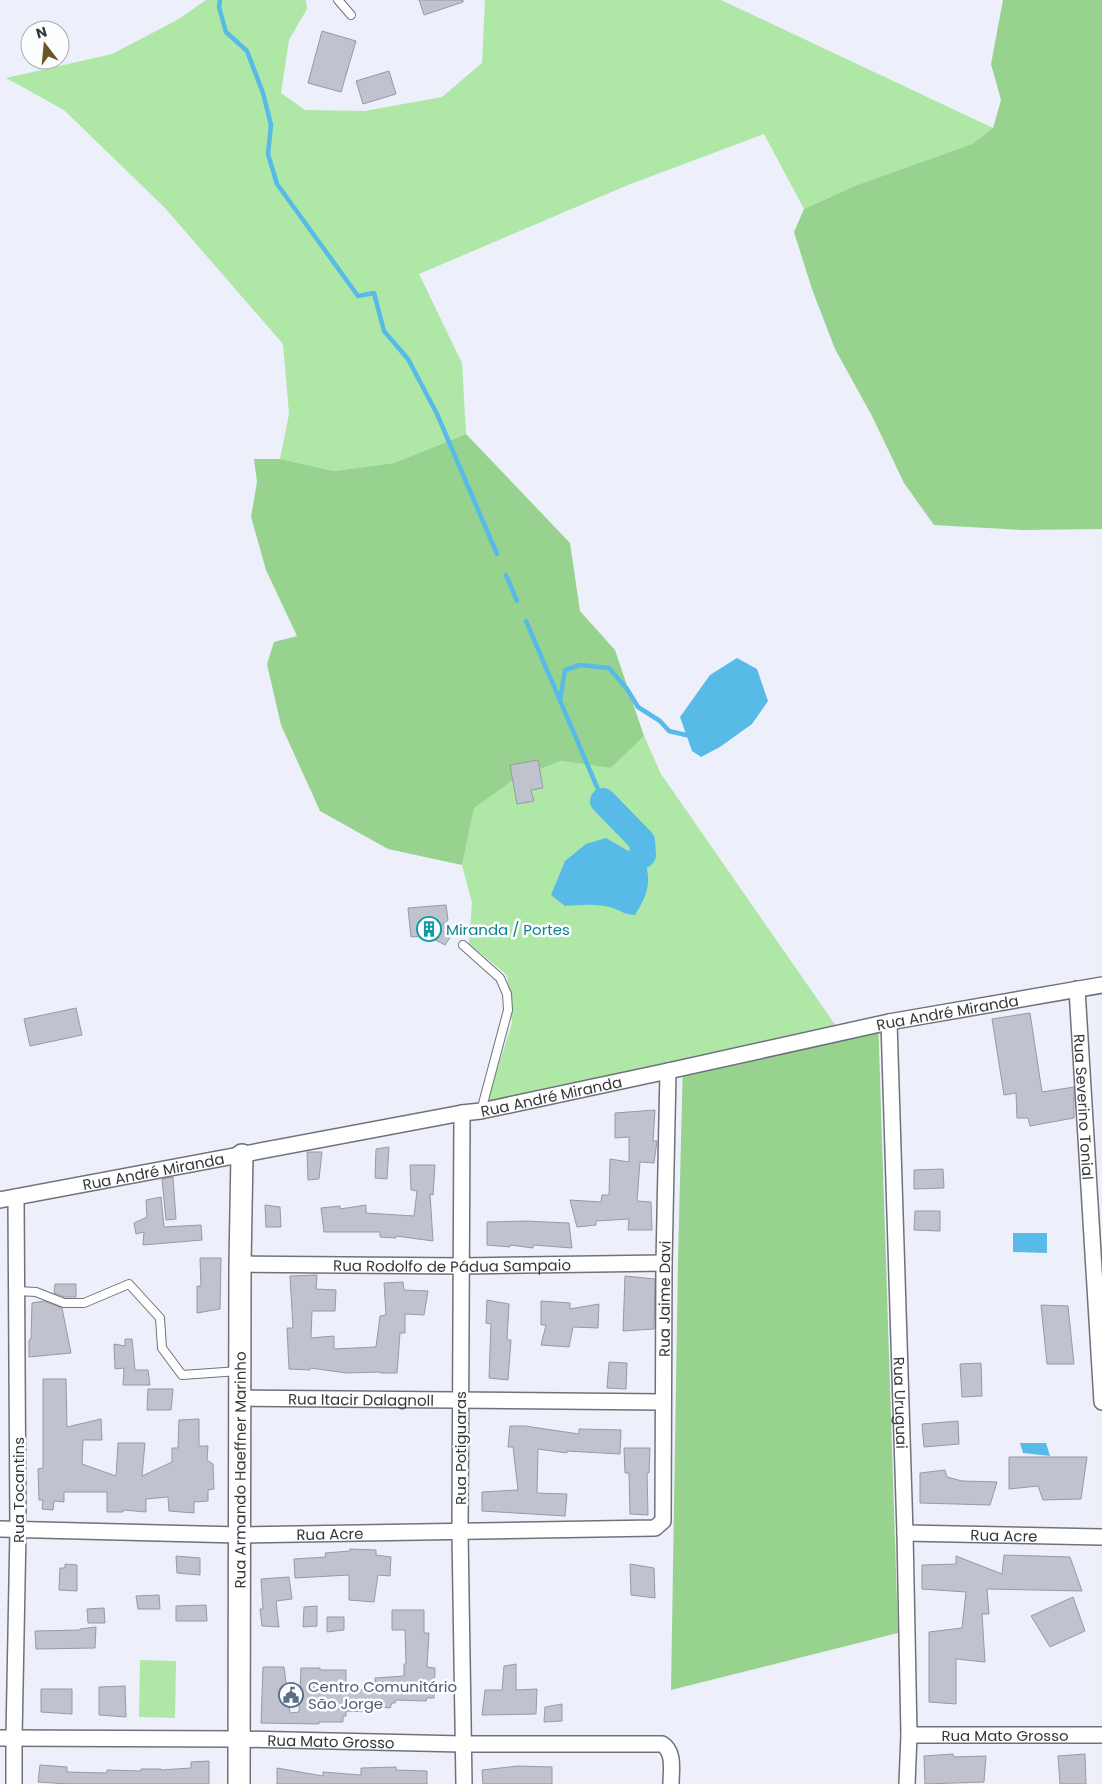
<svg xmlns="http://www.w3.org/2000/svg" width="1102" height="1784" font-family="Poppins,sans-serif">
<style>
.green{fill:#aee7a6}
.forest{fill:#97d38f}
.water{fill:#58bbe7}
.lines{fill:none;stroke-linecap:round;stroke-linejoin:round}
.stream{stroke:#58bbe7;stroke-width:4.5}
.river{stroke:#58bbe7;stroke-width:26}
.building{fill:#c0c3cd;stroke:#9799a3}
.lane-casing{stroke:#70727b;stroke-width:10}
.street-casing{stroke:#70727b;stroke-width:18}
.secondary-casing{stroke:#70727b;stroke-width:24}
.lane{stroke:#fff;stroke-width:8}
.street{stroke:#fff;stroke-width:15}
.secondary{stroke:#fff;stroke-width:21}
.labels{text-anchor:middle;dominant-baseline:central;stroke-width:5;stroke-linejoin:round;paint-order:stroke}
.culture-label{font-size:15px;fill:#0d838f;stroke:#fcfdff;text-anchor:start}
.street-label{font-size:15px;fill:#37383c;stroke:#fcfdff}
.service-label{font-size:15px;fill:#4e5e75;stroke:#fcfdff;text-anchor:start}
</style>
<rect width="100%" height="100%" fill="#edeffa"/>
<path class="green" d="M206,0H306L307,9L289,40L281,93L305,110L365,111L442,97L482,63L485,0H721L993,128L972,144L857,185L804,209L764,134L628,185L419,274L462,363L466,434L394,463L334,471L280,459L289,414L283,344L165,208L64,110L6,78L112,54L179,19Z
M644,736L661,774L836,1026L683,1061L486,1104L512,1023L507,975L469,944L472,903L462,865L474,807L513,780L561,761L611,768Z
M140,1660L176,1661L175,1718L139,1717Z"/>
<path class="forest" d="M1003,0H1102V529L1022,530L934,525L904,483L872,416L835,349L812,289L794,232L804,209L857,185L972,144L993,128L1001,100L991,64Z
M466,434L570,543L580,611L615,650L644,736L611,768L561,761L513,780L474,808L462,865L388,849L320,811L281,725L267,664L274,642L297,636L266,570L251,517L257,482L254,459H280L334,471L394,463Z
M878,1016L898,1633L671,1690L678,1260L683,1061Z"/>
<path class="water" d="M737,658L757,669L768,701L752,724L720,747L701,757L692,751L680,717L710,675Z
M606,838L639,857L643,855C652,880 649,893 635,915C626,915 621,911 613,908C598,903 580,905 565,906L551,895L565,861L586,844Z
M1013,1233H1047V1253L1013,1252Z
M1020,1443H1046L1050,1456L1023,1453Z"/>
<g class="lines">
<path class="stream" d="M220,0L219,7L226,32L247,51L263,93L271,125L268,154L277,184L358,296L374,293L384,331L408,359L437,414L497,554
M506,575L517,601
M526,621L603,801
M560,700L565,670L580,665L609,668L627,689L638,707L660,721L669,731L686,735"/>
<path class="river" d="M603,801L642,841L643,855"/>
</g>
<path class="building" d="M419,0H463V2L424,15Z
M322,31L356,41L341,92L308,83Z
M389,71L396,94L363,104L356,81Z
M538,760L543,788L531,790L534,801L517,804L510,765Z
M446,905L448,920L443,924L452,934L445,945L428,936L411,937L408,908Z
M76,1008L82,1035L30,1046L24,1019Z
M1030,1013L1042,1092L1074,1087V1118L1030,1126L1028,1118H1017L1016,1093L1004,1095L992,1019Z
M655,1110L653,1141H657L654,1163L640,1162L637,1201L651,1202L652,1230H628L629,1219L596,1221V1225L577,1227L570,1200L601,1202L602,1195H609L610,1159L629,1162V1137L615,1138V1113Z
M389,1147L387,1179L375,1178L376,1149Z
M307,1152H322L319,1179L308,1180Z
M410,1165H435L433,1195L430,1194L433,1241L396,1236V1238L380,1237V1232H324L321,1208L340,1206V1209L366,1205V1213L414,1216L417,1191L411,1190Z
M943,1169L944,1188L914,1189V1170Z
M173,1177L176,1219L166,1220L162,1179Z
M161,1197L164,1227L201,1225L202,1240L143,1245L144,1232L136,1234L134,1223L147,1217L146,1200Z
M265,1205L280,1207L281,1227H266Z
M915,1211H940V1231L914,1230Z
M525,1221L569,1223L572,1248L533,1245V1248L510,1245V1247L487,1245V1222Z
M200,1258H221L220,1309L197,1313V1286H201Z
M317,1275L316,1289L336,1290L335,1311H312L311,1338L334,1336V1349L376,1347L380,1316L386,1315L384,1283L403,1282L404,1290L428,1291L424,1315L405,1314V1333H400L397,1373H380V1372L347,1373L310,1368V1370L289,1369L287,1328H293L290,1276Z
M625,1276L655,1279L654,1329L623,1331Z
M55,1284H76V1297H65L54,1293Z
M487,1300L509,1304L507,1340H511L508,1380L489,1378L491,1324L486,1323Z
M44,1301L62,1308L71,1353L29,1357V1340L31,1339L32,1303Z
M541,1301L570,1303V1309L599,1304L598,1328L573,1327L569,1347L541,1345L546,1325H541Z
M1041,1305L1068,1306L1074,1364H1047Z
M125,1339H132L135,1370H148L150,1385H123L124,1368L115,1369L114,1344L125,1346Z
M609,1362L627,1363L626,1389L607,1388Z
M981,1363L982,1396L962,1397L960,1364Z
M43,1379H66L67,1427L101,1419L102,1440H83L82,1464L116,1476L118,1443H145L142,1476L172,1462V1448H178L179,1420L199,1419V1446H208L207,1460L213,1464L214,1489L208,1490V1501L194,1502V1513L169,1511L168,1497L146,1499V1512L123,1510V1512H107V1492H64V1502L54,1501L53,1510L42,1509L43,1500H39L38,1469L43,1468Z
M148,1389H173L171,1410H147Z
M958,1421L959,1444L924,1447L922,1424Z
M510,1426H525L579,1434V1429L621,1430L620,1454L567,1451V1453L538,1449L537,1493L567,1494L565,1516L482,1511V1492L518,1490L513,1447H508Z
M624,1448H650L649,1473H647L648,1515L630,1514L629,1473H625Z
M1009,1457H1087L1081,1499L1043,1500L1038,1486L1009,1489Z
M945,1470L947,1477L962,1481L997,1482L990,1505L920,1503V1473Z
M350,1549L376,1550V1555L391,1557L390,1576L378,1575L374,1602L349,1600V1575L295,1578L294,1559L326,1557L325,1553L350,1551Z
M1004,1555L1070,1557L1082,1591L987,1589L989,1614H982L985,1662L956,1659V1704L929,1702V1632L962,1628L966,1592L922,1589V1565L956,1564V1556L1002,1574Z
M176,1556L200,1558V1575L177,1573Z
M65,1564L77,1565V1591L59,1590L60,1568H65Z
M630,1564L654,1568L655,1598L631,1595Z
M289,1577L292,1599L276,1601L279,1627L262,1626L260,1609H263L261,1579Z
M159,1595L160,1609H138L136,1596Z
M1073,1597L1085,1631L1050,1647L1031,1616Z
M206,1605L207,1621H176V1606Z
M317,1606V1626L303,1627L304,1607Z
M104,1608L105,1623H88L87,1609Z
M392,1610H424V1633H429L427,1667L435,1668L434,1698H427L426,1701L396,1700L395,1703H392L390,1708L371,1706L370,1712L346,1711V1716H343V1722H319V1724L261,1723L263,1667H284L290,1713L299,1712L301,1668H320V1670H346V1690L375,1689V1678L404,1676V1664H406L405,1630H392Z
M327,1617H344V1630L327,1632Z
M96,1627L95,1648L36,1649L35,1631L80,1630V1629Z
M516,1664V1690L537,1689L536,1714L482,1715L485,1690H502L504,1666Z
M125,1686L126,1717L99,1715V1687Z
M41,1689H72V1714L41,1712Z
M562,1704V1721L544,1722L545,1707Z
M953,1754L954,1757L986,1756L984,1782L925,1784L924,1756Z
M1085,1754L1086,1784H1060L1058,1756Z
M209,1761V1784H68L38,1782L40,1765L67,1767V1772L107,1773V1770L141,1771V1769H161V1770L191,1768V1762Z
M518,1766L552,1767V1784H483L482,1770Z
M396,1767V1770L427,1771V1784H277V1768L323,1776V1772L361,1775V1768Z"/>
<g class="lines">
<defs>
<path id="lane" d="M338,0L351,15
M463,945L500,978L507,994L508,1010L481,1111
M17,1291L36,1292L64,1303H84L129,1284L160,1318L162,1348L182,1375L239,1371"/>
<g id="street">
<path id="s1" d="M1077,989L1102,1402"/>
<path id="s2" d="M889,1022L905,1533L909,1735L907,1784"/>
<path d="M462,1113L460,1532L464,1784"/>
<path id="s3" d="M0,1200L462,1113L481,1111L668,1071L889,1022L1102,985"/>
<path id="s4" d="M240,1264L462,1266L664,1263"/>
<path id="s5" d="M240,1398L663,1402"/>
<path id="s6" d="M0,1529L239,1535L655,1528L663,1521L664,1263L668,1071"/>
<path id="s7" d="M905,1533L1102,1537"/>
<path id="s8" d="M909,1735H1102"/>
<path id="s9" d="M0,1738L238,1739L463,1744H662C675,1752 671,1770 671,1784"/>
<path d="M14,1784V1738L18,1530L16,1197"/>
</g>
<g id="secondary">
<path id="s10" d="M239,1784L240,1264L242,1155"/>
</g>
</defs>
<use href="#lane" class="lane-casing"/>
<use href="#street" class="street-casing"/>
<use href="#secondary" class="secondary-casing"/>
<use href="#lane" class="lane"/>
<use href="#street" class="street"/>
<use href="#secondary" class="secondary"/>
</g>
<defs>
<symbol id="building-ring" viewBox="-11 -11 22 22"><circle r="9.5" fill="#fcfdff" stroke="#0f9aa8" stroke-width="1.5"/><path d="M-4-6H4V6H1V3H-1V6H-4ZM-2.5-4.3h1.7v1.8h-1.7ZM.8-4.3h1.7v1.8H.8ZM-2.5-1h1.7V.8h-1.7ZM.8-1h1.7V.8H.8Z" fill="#0f9aa8"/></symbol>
<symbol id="civic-ring" viewBox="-11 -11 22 22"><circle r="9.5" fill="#fcfdff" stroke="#5c6f8a" stroke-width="1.5"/><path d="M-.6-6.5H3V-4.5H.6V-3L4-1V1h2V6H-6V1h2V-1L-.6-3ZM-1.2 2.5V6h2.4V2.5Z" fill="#5c6f8a"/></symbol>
</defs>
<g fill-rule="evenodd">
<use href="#building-ring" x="415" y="915" width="28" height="28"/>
<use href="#civic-ring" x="277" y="1681" width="28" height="28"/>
</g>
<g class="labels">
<g class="culture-label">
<text x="446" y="929">Miranda / Portes</text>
</g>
<g class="street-label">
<text stroke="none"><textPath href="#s3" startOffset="966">Rua André Miranda</textPath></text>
<text stroke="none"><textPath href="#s3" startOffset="561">Rua André Miranda</textPath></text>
<text stroke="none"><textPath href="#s1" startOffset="118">Rua Severino Tonial</textPath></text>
<text stroke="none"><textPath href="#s3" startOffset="156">Rua André Miranda</textPath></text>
<text stroke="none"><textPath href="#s4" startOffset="212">Rua Rodolfo de Pádua Sampaio</textPath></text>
<text stroke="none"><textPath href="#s6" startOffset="888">Rua Jaime Davi</textPath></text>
<text stroke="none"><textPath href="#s5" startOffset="121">Rua Itacir Dalagnoll</textPath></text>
<text stroke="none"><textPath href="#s2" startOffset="381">Rua Uruguai</textPath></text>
<text transform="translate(460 1448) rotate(-90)">Rua Potiguaras</text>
<text stroke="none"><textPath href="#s10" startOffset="314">Rua Armando Haeffner Marinho</textPath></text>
<text transform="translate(18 1490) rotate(-90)">Rua Tocantins</text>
<text stroke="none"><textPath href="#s6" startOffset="330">Rua Acre</textPath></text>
<text stroke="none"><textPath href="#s7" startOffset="99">Rua Acre</textPath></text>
<text stroke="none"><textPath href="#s8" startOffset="96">Rua Mato Grosso</textPath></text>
<text stroke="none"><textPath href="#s9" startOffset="331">Rua Mato Grosso</textPath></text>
</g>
<g class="service-label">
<text x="308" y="1686">Centro Comunitário<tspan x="308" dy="17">São Jorge</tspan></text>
</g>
</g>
<g transform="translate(45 45) rotate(344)"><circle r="24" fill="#fcfdff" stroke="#adaeb1"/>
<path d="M0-4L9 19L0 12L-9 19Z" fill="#6c5525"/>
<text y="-8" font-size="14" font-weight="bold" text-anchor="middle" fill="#37383c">N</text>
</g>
</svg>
